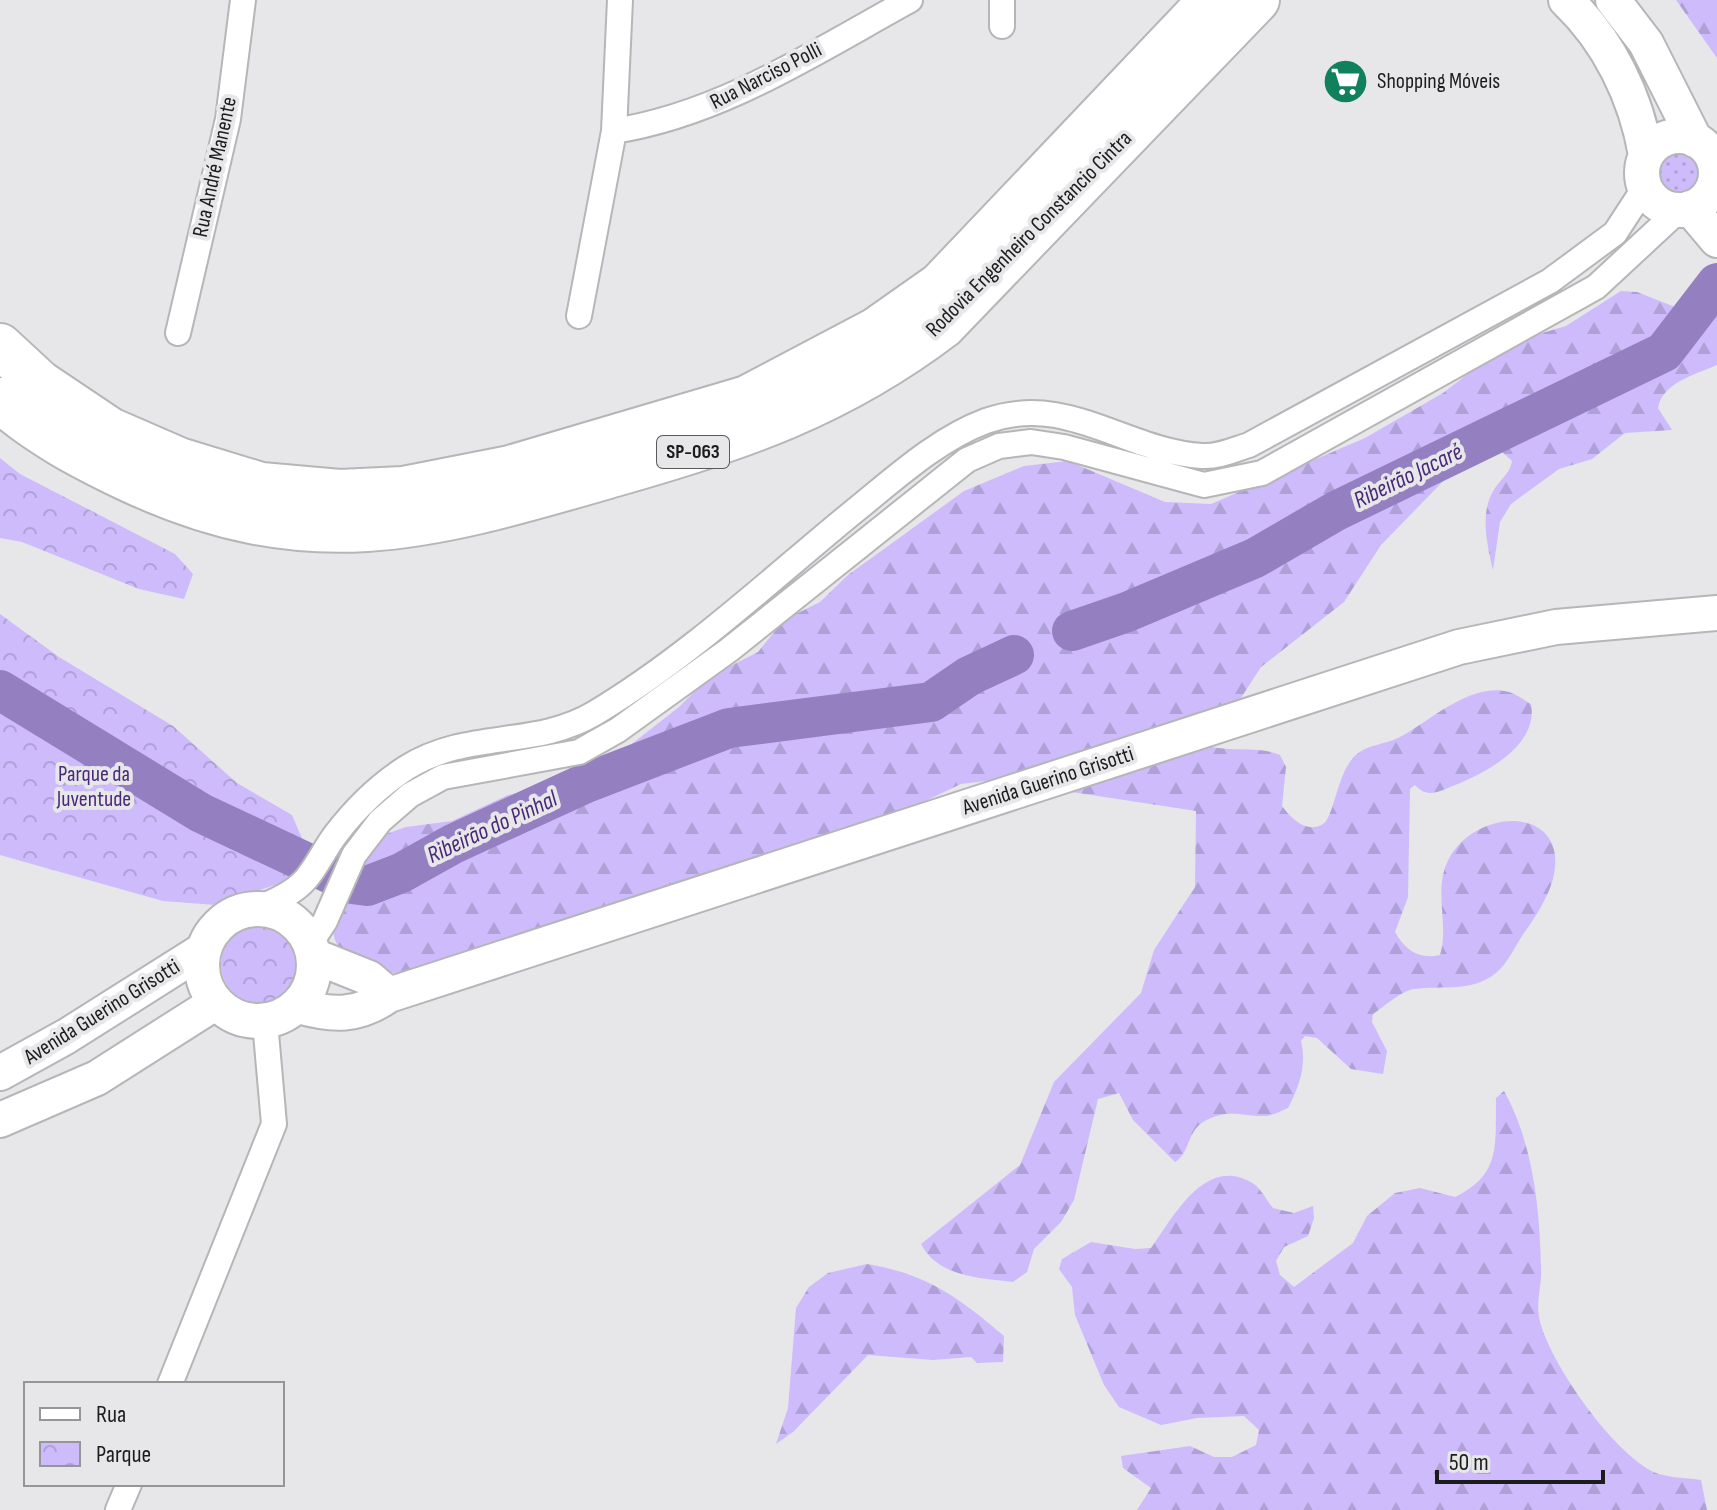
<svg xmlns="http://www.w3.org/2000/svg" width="1717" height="1510" font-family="'Sofia Sans Condensed',sans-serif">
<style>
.grass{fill:url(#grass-dots)}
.forest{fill:url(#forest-firs)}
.park{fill:url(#park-crowns)}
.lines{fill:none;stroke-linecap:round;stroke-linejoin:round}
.river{stroke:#947fc1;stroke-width:40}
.street-casing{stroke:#b6b5b8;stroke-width:28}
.secondary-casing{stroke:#b6b5b8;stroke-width:38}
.highway-casing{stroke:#b6b5b8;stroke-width:48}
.street{stroke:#fff;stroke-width:24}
.secondary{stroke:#fff;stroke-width:34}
.highway{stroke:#fff;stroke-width:44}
.labels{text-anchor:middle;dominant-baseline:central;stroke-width:8;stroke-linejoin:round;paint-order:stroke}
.shield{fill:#e7e6e9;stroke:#5a595a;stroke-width:2}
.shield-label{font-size:20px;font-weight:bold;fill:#1d1c1d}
.street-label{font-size:22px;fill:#1d1c1d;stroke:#e7e6e9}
.poi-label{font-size:22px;fill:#1d1c1d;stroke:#e7e6e9;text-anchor:start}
.park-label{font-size:22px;fill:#482978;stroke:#e7e6e9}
.water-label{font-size:24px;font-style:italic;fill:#482977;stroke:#e7e6e9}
</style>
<defs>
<pattern id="grass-dots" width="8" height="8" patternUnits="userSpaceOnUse" patternTransform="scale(2)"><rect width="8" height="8" fill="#cebbfc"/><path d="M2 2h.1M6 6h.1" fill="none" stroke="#b0a0d8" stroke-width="1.8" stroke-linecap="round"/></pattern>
<pattern id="forest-firs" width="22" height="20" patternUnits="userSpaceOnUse" patternTransform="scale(2)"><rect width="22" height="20" fill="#cebbfc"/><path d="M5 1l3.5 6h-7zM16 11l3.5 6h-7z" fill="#b0a0d8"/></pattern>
<pattern id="park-crowns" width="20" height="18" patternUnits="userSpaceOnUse" patternTransform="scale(2)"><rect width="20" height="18" fill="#cebbfc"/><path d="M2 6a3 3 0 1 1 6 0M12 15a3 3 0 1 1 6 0" fill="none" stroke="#b0a0d8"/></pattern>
</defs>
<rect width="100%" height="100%" fill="#e7e6e9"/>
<path class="grass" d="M1656 174a22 22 0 1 1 44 0a22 22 0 1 1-44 0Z"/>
<path class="forest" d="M1676,0H1717V58Z
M1621,291L1637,292L1675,307L1717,305V365C1696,374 1662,383 1658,408L1672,430L1625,433L1592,459L1559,469L1511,504L1500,522L1493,570C1487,544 1479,511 1495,488C1502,478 1510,473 1512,461L1500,450L1457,467L1381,545L1344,602L1261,667L1237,704L1200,742C1223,755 1255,744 1280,755L1286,767L1282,806C1291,818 1306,834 1323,824C1335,816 1337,770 1357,754C1367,745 1386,744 1398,738C1429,722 1471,681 1509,692C1516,694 1524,700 1531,704C1539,747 1482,775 1450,787C1443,790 1433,795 1425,792C1421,791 1418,788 1415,785L1410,789L1408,897L1395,932C1405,950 1419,960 1440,955C1450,923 1431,887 1451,855C1482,806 1567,808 1554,874C1551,893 1535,918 1524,933C1516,945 1507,964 1496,973C1471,993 1443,985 1414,989C1401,991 1385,1006 1373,1014L1372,1022L1387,1051L1383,1074L1351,1069L1317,1038L1305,1036L1301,1041C1307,1065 1299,1087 1288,1108C1281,1111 1272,1116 1264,1116C1240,1116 1227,1108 1203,1122C1187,1132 1190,1153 1175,1162L1133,1120L1119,1093L1098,1099L1074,1200L1061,1222L1034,1249L1027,1272L1013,1282C980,1278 938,1277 921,1244L1020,1165L1054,1082L1141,993L1154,950L1195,887L1196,811L994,780L961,784L887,819L403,974C375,971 332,962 333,926C333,913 369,853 377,837L406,827L452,821L508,795L587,779L679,707L709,677L758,652L784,620L820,602L848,575L964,491L1024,466L1068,461L1165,502L1211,504L1365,438L1443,393L1491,356L1525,338L1566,326Z
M1504,1091C1533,1143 1540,1209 1541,1269C1542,1284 1536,1302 1539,1317C1547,1360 1617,1460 1659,1474C1672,1478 1688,1478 1701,1480L1707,1510H1137L1151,1488L1123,1468L1121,1456L1190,1446L1214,1457H1232L1256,1445L1259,1430L1244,1416L1197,1418L1161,1425L1119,1407L1104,1385L1075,1315L1072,1287L1059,1269L1062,1259L1091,1242L1135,1249L1151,1248C1174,1216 1206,1153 1254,1184C1261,1189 1267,1201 1273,1208L1294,1213L1313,1206L1314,1218L1308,1236L1284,1247L1276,1261L1280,1275L1294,1287L1353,1243L1367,1216L1395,1193L1420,1188L1455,1197C1502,1174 1495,1144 1496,1098Z
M867,1264C927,1274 958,1297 1004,1336L1003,1362L977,1363L971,1357L933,1360L868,1355L793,1432L776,1444L788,1408L796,1308L809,1287L828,1273Z"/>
<path class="park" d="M0,458L20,474L175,554L193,574L184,599L139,589L22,542L0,538Z
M0,614L59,657L173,726L237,783L292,815L304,843L292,879L216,905L163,901L0,855Z
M221 964a40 40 0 1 1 80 0a40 40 0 1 1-80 0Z"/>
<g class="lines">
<path class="river" d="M1072,631L1127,612L1255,558L1336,511L1664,352L1717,283
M0,690L201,813L352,884L367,886L401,873L453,844L586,783L729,728L931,702L969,676L1014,655"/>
<defs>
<path id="street" d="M1002,26V0
M614,131C722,114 815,52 910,0
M1712,155L1717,154
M579,316L614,131L620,0
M178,333L228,119L243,0
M260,908C276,900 294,893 306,879C318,865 325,848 336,834C355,809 380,785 406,768C468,729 535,749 595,713C687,658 769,581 852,513C892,481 937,439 986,421C1067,392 1124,451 1202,456C1218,457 1233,450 1249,445L1550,281L1615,233L1645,187
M310,944L325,921L354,855L380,821L410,795L443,777L579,752L618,730L729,650L967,460L999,446L1031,442L1064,447L1204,485L1262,473L1596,287L1679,210
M170,1384L274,1124L265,1022
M118,1510L129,1484"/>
<path id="secondary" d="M1566,0C1609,41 1636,97 1646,155
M1613,0L1646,43L1695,140
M1642 173a37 37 0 1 1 74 0a37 37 0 1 1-74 0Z
M1690,208L1717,240
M202 965a56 56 0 1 1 112 0a56 56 0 1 1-112 0Z
M314,956L369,978L389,995
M298,1006C333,1016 358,1017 389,995L1459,647L1556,627L1717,613
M0,1073L67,1036L203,950
M0,1120L97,1078L215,1003"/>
<path id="highway" d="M0,346L40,383L110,430L179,460L261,485L340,492L403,489L510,468L747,398L876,330L940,285L1211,0
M0,400C38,434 82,457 128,479C311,565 432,527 615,474C739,439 839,405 943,326L1257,0"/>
</defs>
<use href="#street" class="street-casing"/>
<use href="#secondary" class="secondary-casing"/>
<use href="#highway" class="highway-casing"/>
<use href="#street" class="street"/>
<use href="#secondary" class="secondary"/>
<use href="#highway" class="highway"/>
</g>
<defs>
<symbol id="supermarket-disc" viewBox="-11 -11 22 22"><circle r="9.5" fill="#11805d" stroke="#e7e6e9"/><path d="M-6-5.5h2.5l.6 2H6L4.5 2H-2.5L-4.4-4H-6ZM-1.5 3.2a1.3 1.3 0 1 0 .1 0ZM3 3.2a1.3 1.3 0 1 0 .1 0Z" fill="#fff"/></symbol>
</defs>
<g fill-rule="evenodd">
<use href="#supermarket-disc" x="1320" y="56" width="51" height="51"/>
</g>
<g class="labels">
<rect class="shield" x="657" y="436" width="72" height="32" rx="6"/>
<g class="shield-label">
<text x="693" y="452">SP-063</text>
</g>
<g class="street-label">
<text transform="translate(766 76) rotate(-27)">Rua Narciso Polli</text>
<text transform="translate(215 167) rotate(-78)">Rua André Manente</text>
<text transform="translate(1029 234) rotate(-45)">Rodovia Engenheiro Constancio Cintra</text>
<text transform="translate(1048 781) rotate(-18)">Avenida Guerino Grisotti</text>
<text transform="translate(102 1012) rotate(-32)">Avenida Guerino Grisotti</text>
</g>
<g class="poi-label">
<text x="1377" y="81">Shopping Móveis</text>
</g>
<g class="park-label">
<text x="94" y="774">Parque da<tspan x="94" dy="25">Juventude</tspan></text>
</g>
<g class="water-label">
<text transform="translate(1408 476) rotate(-26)">Ribeirão Jacaré</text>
<text transform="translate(492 827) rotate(-25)">Ribeirão do Pinhal</text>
</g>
</g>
<rect x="24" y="1382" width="260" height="104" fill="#e7e6e9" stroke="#969597" stroke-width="2"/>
<rect x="40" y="1408" width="40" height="12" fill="#ffffff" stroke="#969597" stroke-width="2"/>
<text x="96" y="1422" font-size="24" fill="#1d1c1d">Rua</text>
<rect x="40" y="1442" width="40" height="24" fill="url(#park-crowns)" stroke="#969597" stroke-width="2"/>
<text x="96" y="1462" font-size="24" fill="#1d1c1d">Parque</text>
<path d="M1437 1470v12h166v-12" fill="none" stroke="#1d1c1d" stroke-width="4"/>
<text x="1449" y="1470" font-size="24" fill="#1d1c1d" stroke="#e7e6e9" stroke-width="6" paint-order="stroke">50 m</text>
</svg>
